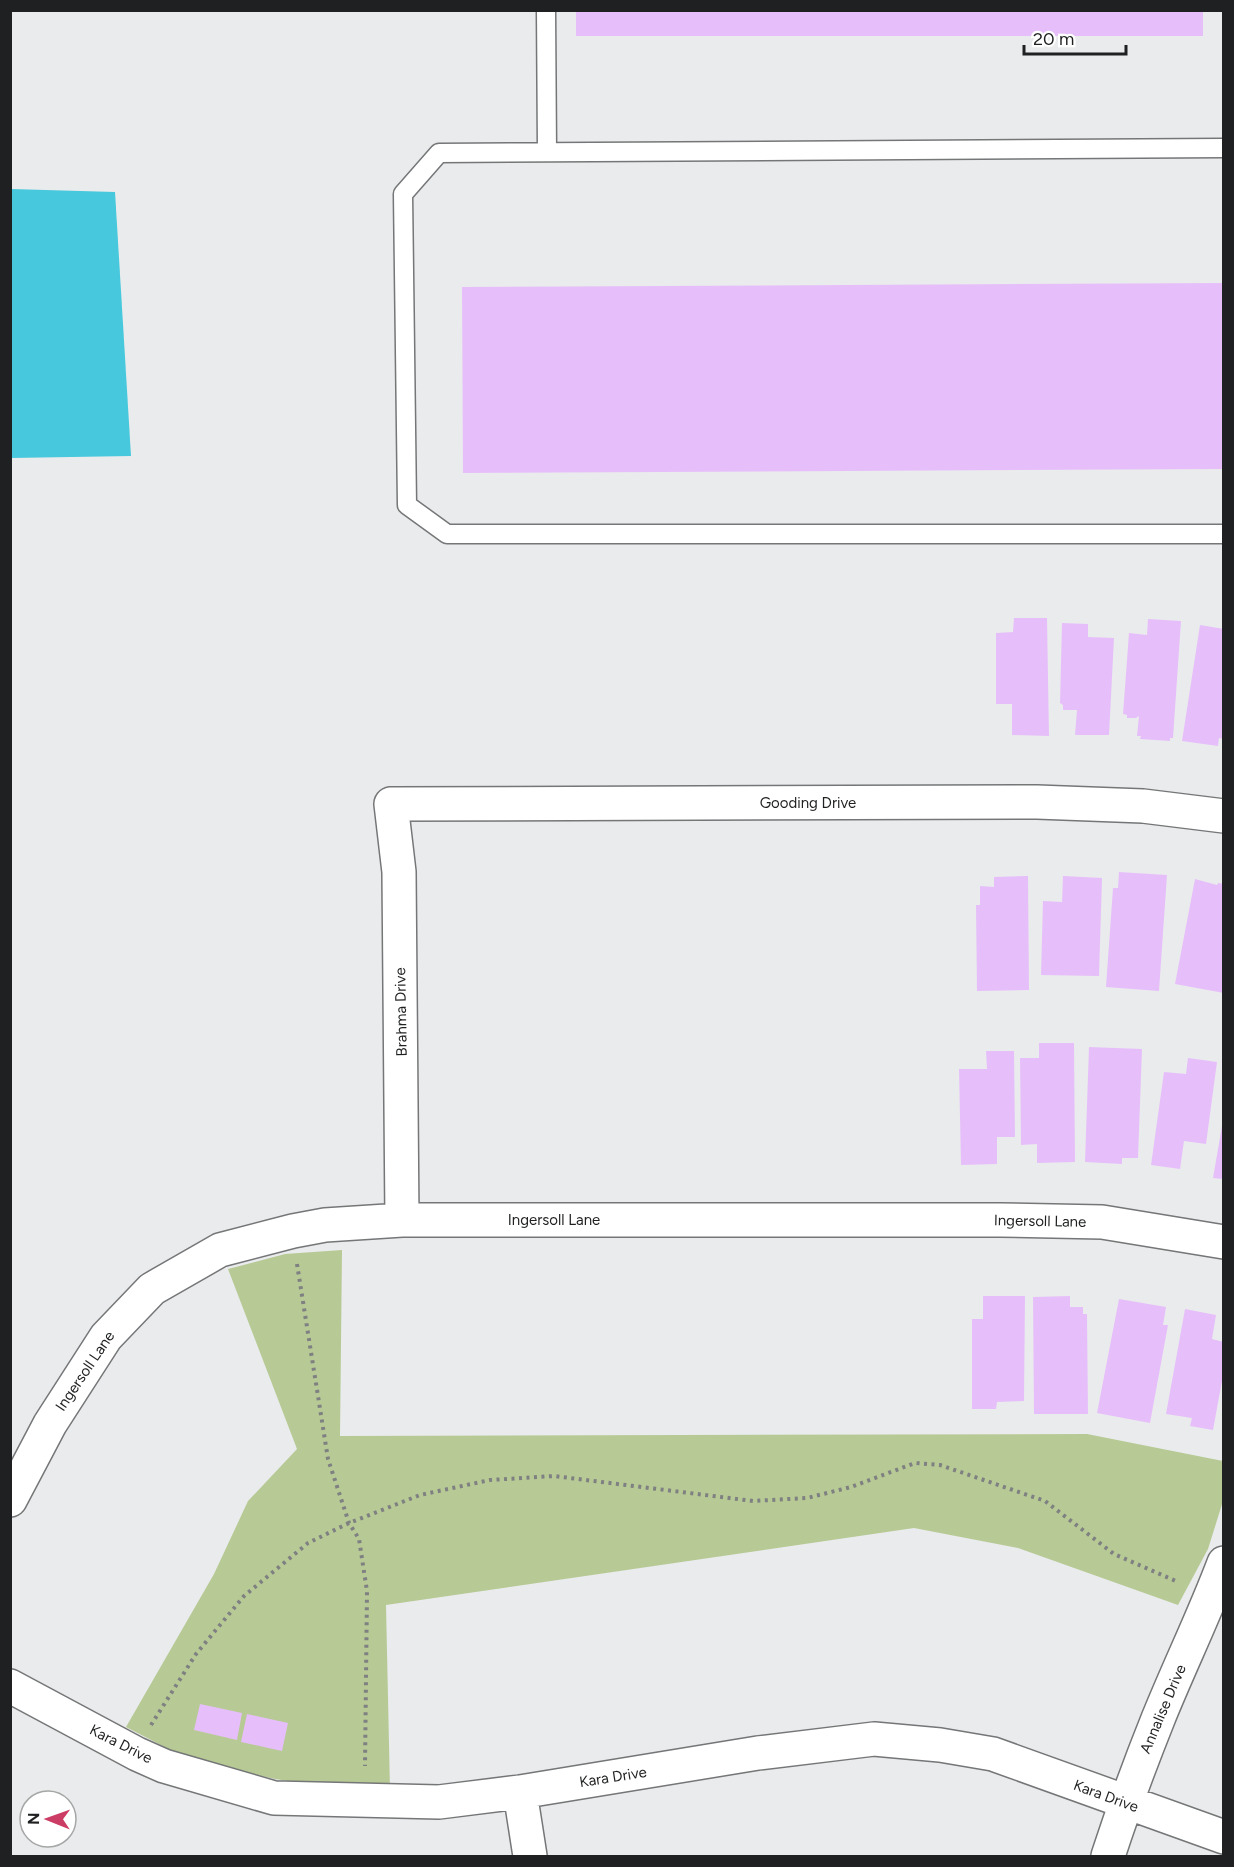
<svg xmlns="http://www.w3.org/2000/svg" width="1234" height="1867" font-family="Figtree,sans-serif">
<style>
.green{fill:#b7ca95}
.water{fill:#47c8dc}
.building{fill:#e6bffa}
.lines{fill:none;stroke-linecap:round;stroke-linejoin:round}
.service-casing{stroke:#747677;stroke-width:21}
.minor-casing{stroke:#747677;stroke-width:36}
.path{stroke:#7f8081;stroke-width:4;stroke-dasharray:3 4.5;stroke-linecap:butt}
.service{stroke:#fff;stroke-width:18}
.minor{stroke:#fff;stroke-width:33}
.labels{text-anchor:middle;dominant-baseline:central;stroke-width:4.5;stroke-linejoin:round;paint-order:stroke}
.street-label{font-size:15px;fill:#1f2021;stroke:#fff}
</style>
<rect width="100%" height="100%" fill="#eaebed"/>
<path class="green" d="M342,1250L340,1436L1087,1434L1223,1461V1501L1208,1549L1178,1605L1018,1548L914,1528L386,1605L390,1790L328,1787L275,1779L188,1759L126,1727L214,1574L248,1501L297,1449L228,1269L285,1254Z"/>
<path class="water" d="M11,189L115,192L131,456L11,458Z"/>
<path class="building" d="M576,10H1203V36H576Z
M1224,283V469L463,473L462,287Z
M1014,618H1047L1049,736L1012,735V704H996V633L1013,632Z
M1148,619L1181,621L1173,738H1170V741L1140,739L1141,736H1137L1139,716L1136,718H1127V715L1123,714L1129,633L1147,635Z
M1062,623L1088,624V637L1114,638L1109,735H1075L1077,710H1063V705L1060,703Z
M1200,625L1224,629V739L1219,738L1218,746L1182,741Z
M1119,872L1167,875L1159,991L1106,987L1113,888H1118Z
M1028,876L1029,990L977,991L976,905H980V886L994,887V877Z
M1063,876L1102,878L1099,976L1041,975L1043,901L1062,902Z
M1195,879L1217,885L1218,883L1224,884L1222,910L1224,911V993L1175,984Z
M1039,1043H1074L1075,1162L1037,1163V1144L1021,1145L1020,1058H1039Z
M1089,1047L1142,1049L1138,1158H1122V1164L1085,1162Z
M986,1051H1014L1015,1137H997V1164L961,1165L959,1069H987Z
M1188,1058L1217,1062L1206,1144L1184,1141L1180,1169L1151,1165L1164,1072L1186,1074Z
M1222,1126H1224V1179L1213,1178Z
M983,1296H1025L1024,1401L997,1402L996,1409H972V1319H983Z
M1070,1296V1307H1083V1314H1087L1088,1414H1034L1033,1297Z
M1119,1299L1166,1307L1163,1325H1168L1150,1423L1097,1413Z
M1185,1309L1216,1315L1212,1339L1224,1342V1370L1213,1430L1190,1426L1192,1418L1166,1414Z
M200,1704L242,1713L237,1740L194,1730Z
M247,1714L288,1723L282,1751L241,1742Z"/>
<g class="lines">
<defs>
<path id="service" d="M546,10L547,152
M1224,148L439,153L403,194L407,505L447,534H1224"/>
<path id="minor" d="M402,1220L399,872L391,804L1037,802L1143,806L1224,816
M10,1500L50,1424L106,1337L152,1289L220,1250L293,1231L325,1225L402,1220H1000L1102,1222L1224,1242
M10,1686L137,1754L164,1766L274,1798L439,1802L520,1792L758,1753L874,1739L940,1745L993,1754L1224,1837
M520,1792L530,1856
M1108,1856C1123,1810 1140,1764 1158,1719C1179,1667 1204,1616 1224,1563"/>
</defs>
<use href="#service" class="service-casing"/>
<use href="#minor" class="minor-casing"/>
<path class="path" d="M297,1264L328,1459L349,1523L359,1539L367,1591L365,1766
M151,1725L196,1654L244,1596L308,1543L349,1523L420,1495L490,1480L554,1476L753,1501L807,1498L851,1487L915,1463L940,1465L1045,1501L1114,1554L1178,1582"/>
<use href="#service" class="service"/>
<use href="#minor" class="minor"/>
</g>
<g class="labels">
<g class="street-label">
<text x="808" y="803">Gooding Drive</text>
<text transform="translate(401 1012) rotate(-91)">Brahma Drive</text>
<text x="554" y="1220">Ingersoll Lane</text>
<text transform="translate(1040 1221) rotate(1)">Ingersoll Lane</text>
<text transform="translate(85 1371) rotate(-56)">Ingersoll Lane</text>
<text transform="translate(1163 1709) rotate(-67)">Annalise Drive</text>
<text transform="translate(121 1744) rotate(27)">Kara Drive</text>
<text transform="translate(613 1777) rotate(-9)">Kara Drive</text>
<text transform="translate(1106 1796) rotate(20)">Kara Drive</text>
</g>
</g>
<rect width="1234" height="1867" fill="none" stroke="#1f2021" stroke-width="24"/>
<g transform="translate(48 1819) rotate(271)"><circle r="28" fill="#ffffff" stroke="#a5a6a6" stroke-width="1.5"/>
<path d="M0-4.5L10 22L0 15L-10 22Z" fill="#cc3d65"/>
<text y="-9" font-size="16" font-weight="bold" text-anchor="middle" fill="#1f2021">N</text>
</g>
<path d="M1024 45v9h102v-9" fill="none" stroke="#1f2021" stroke-width="3"/>
<text x="1033" y="45" font-size="18" fill="#1f2021" stroke="#ffffff" stroke-width="4.5" paint-order="stroke">20 m</text>
</svg>
